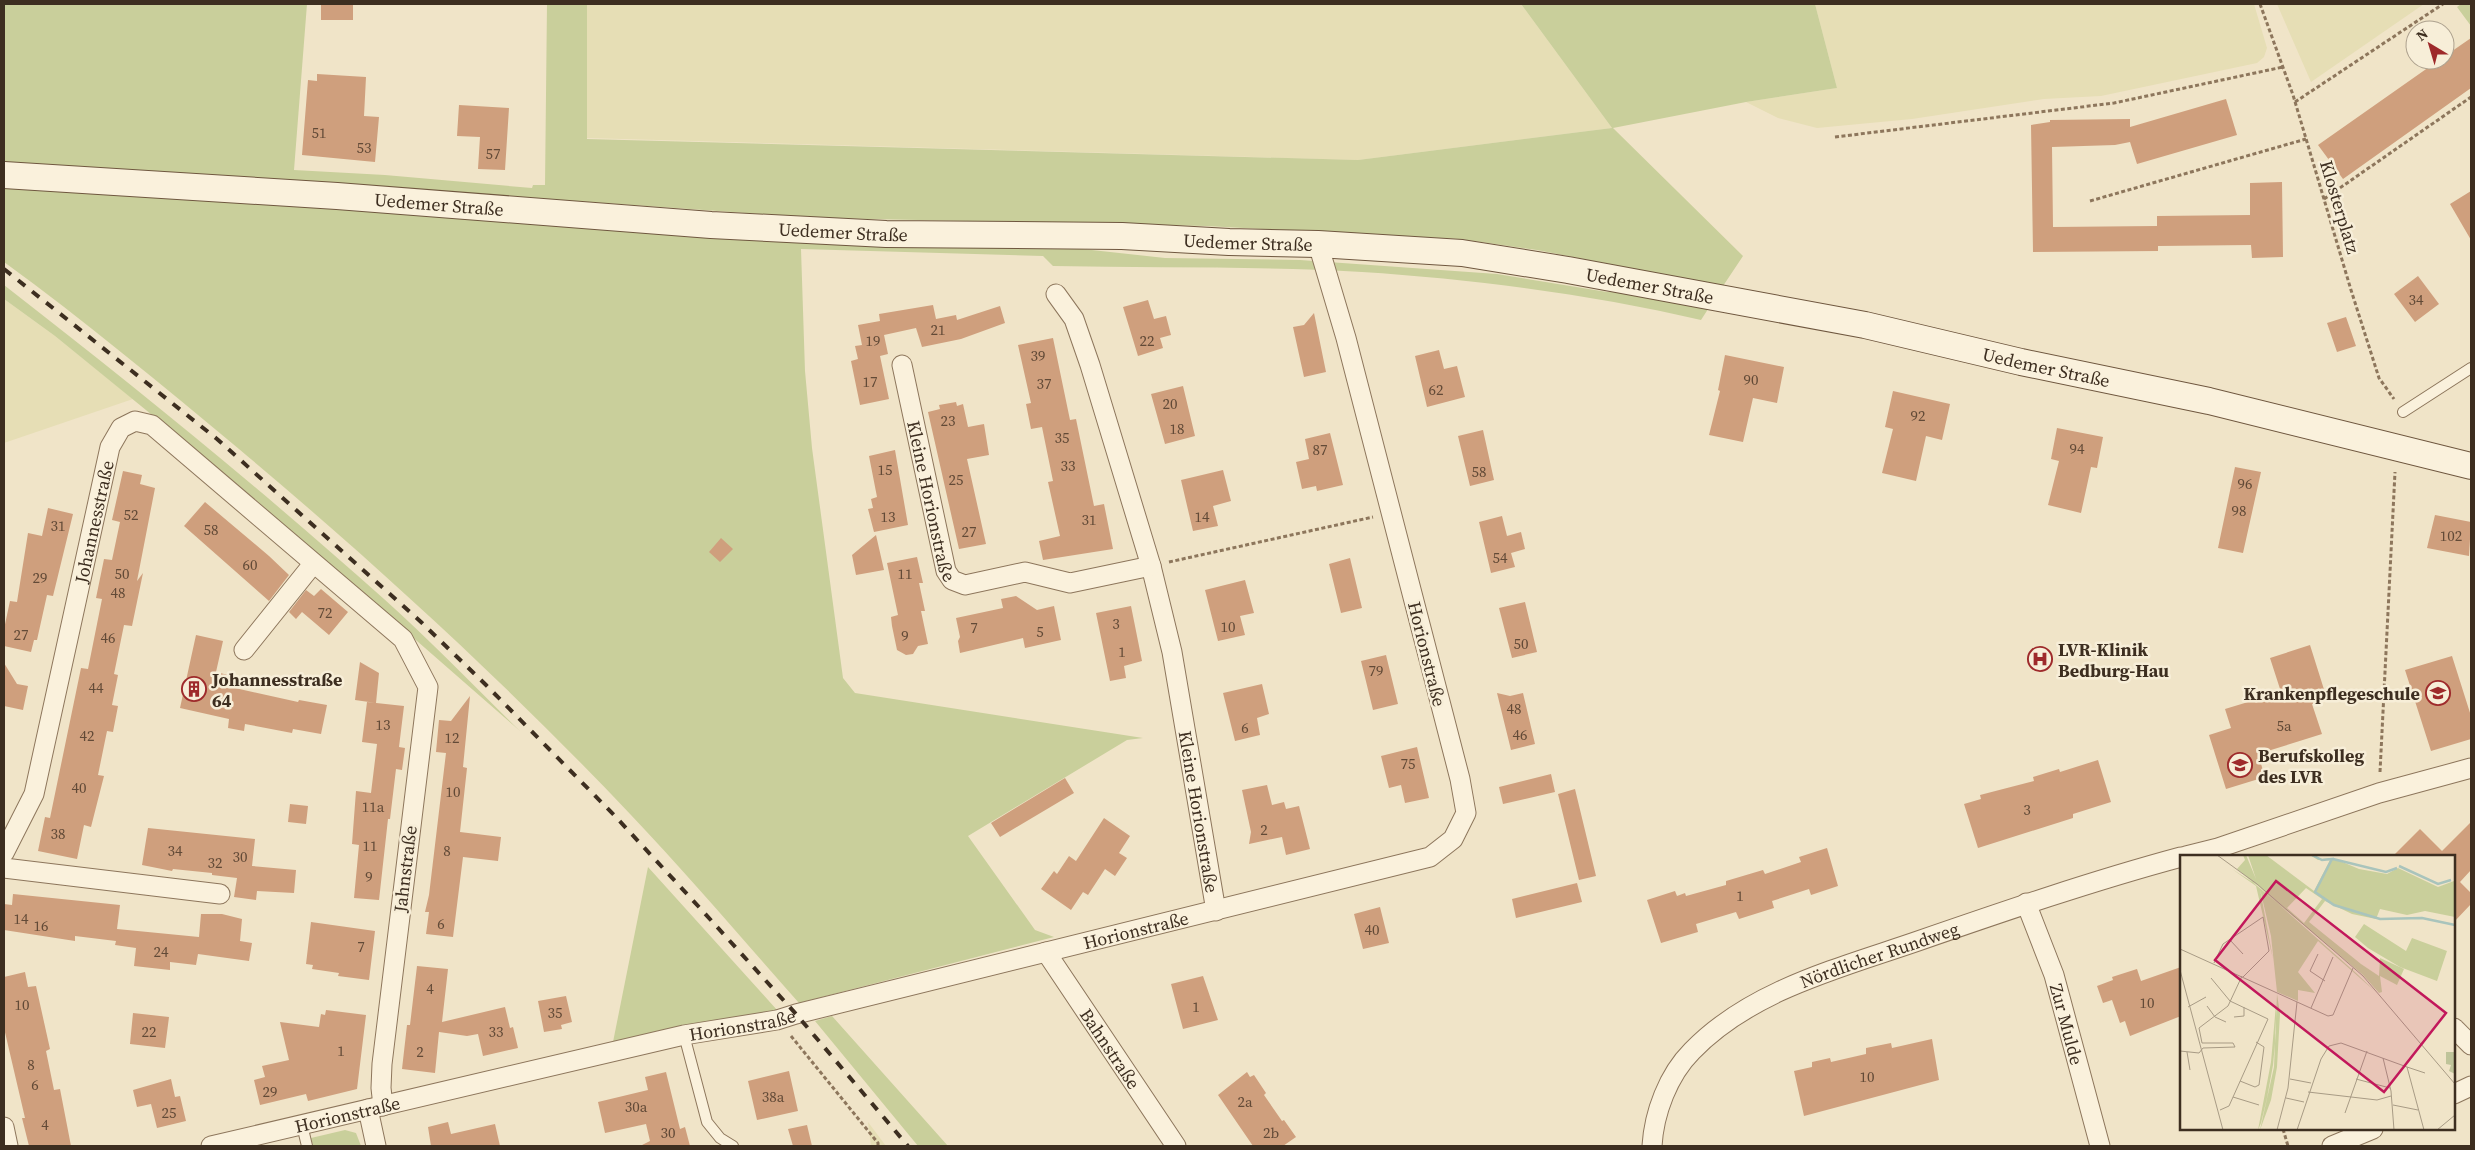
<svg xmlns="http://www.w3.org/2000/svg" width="2475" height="1150" font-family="'Source Serif 4',serif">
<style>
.farmland{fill:#e6deb5}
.green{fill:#c9cf9b}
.building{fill:#cf9f7d}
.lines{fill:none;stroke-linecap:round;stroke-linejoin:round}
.service-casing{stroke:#8d765c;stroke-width:12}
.minor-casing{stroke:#8d765c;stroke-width:21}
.secondary-casing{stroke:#6f573f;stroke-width:28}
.path{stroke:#8d765c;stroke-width:3;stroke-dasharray:4 2.5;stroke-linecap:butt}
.service{stroke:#faf1dc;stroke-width:10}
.minor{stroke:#faf1dc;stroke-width:19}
.secondary{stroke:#faf1dc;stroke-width:26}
.rail{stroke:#3d2e20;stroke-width:4;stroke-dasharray:9 9;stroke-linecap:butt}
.labels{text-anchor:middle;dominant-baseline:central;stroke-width:5;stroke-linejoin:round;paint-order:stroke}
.number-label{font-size:15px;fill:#624a37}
.street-label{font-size:18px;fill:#3d2e20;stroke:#f7eed8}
.poi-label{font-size:18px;font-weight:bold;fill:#3d2e20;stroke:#f7eed8;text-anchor:start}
.inset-river{fill:none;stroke:#a9c4bc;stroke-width:2.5}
.inset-road{fill:none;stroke:#a89b85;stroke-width:1}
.view{fill:#c2185b;fill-opacity:0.15;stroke:#c2185b;stroke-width:2.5}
.inset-edge{fill:none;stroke:#3d2e20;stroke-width:2.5}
</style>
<rect width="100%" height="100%" fill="#f0e4c8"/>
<path class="farmland" d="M587,4H1521L1612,128L1358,160L587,138Z
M1815,4H2254L2267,48L2264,57L2257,63L2101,96L2044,99L1912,119L1817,128L1778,118L1746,102L1837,88Z
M2277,4H2424L2311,82Z
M4,299L55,336L133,399L4,443Z
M868,1122L886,1146H871Z"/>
<path class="green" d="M4,4H307L294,170L385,175L532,188L533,185H545L547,4H587V139L1358,160L1612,128L1521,4H1815L1837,88L1746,102L1613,128L1743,256L1723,286L1537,250L1460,239L1206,226L818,218L334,184L4,165Z
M2461,4H2471V26L2457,7Z
M4,185L1046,245L1165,258L1300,260L1497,274L1607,292L1652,293L1710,306L1701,320C1593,295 1473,279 1362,272C1259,266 1155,268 1053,266L1043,256L801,249L805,371L812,448L843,678L855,693L1143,738L1127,740L968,836L1035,930L1054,937L799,1003C743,940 689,876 631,815C508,685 376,564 239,449C162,385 85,321 4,262Z
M4,285C134,386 261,489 384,599C431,641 475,687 520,731L243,489L55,336L4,299Z
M648,867L777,1010L613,1042Z
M832,1016L948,1146H918L815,1021Z
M345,1130L356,1133L361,1146H313L311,1138Z"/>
<path class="building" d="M321,4H353V20H321Z
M2471,38V88L2343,179L2318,145L2439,60H2445V56Z
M317,74L366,77L364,116L379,117L375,162L302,155L308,80L317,81Z
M2226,99L2237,135L2137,164L2130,142L2115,145L2052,147L2053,227L2157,226V216L2250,215V183L2282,182L2283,257L2252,258L2251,245L2158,246V251L2033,252L2031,125L2050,122V120L2130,119V127Z
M459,105L509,108L505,170L478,169L480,137L457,136Z
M2471,191V240L2450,204Z
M2418,276L2439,304L2415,322L2394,294Z
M1148,300L1154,319L1166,316L1171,335L1160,338L1163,348L1138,356L1123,307Z
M933,305L936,319L956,315L957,320L1000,306L1005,323L961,339L922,347L916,328L884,335L888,354L880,356L889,399L860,405L851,361L858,359L855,346L862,345L858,325L880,321L879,314Z
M1314,313L1326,372L1304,377L1293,327L1304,325Z
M2346,317L2356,346L2337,352L2327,323Z
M1053,338L1070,420L1076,419L1094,506L1104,504L1113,549L1043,560L1039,541L1060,536L1048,482L1053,481L1042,427L1031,429L1026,404L1031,403L1018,345Z
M1439,350L1444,369L1457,366L1465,397L1427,407L1415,356Z
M1725,355L1784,367L1777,403L1753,398L1743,442L1709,435L1720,391L1718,390Z
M1183,386L1195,436L1165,444L1151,394Z
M1893,391L1950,404L1942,440L1926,436L1916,481L1882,473L1893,429L1885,427Z
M956,402L957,406L963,404L968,427L984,424L989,455L967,459L986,544L959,549L928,412L940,409L939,405Z
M2057,428L2103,437L2097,468L2091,467L2081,513L2048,505L2059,461L2051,459Z
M1483,430L1494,480L1470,486L1458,436Z
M1330,433L1343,485L1317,491L1316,486L1302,489L1296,462L1309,459L1305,439Z
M895,450L908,525L874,532L868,509L873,508L871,499L877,497L869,456Z
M2235,467L2261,472L2243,553L2218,548Z
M1223,470L1231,501L1213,506L1218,526L1193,531L1181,480Z
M123,471L142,475L140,484L155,488L137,581L143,573L132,626L124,625L114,674L118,675L112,705L118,706L113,732L107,731L98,775L104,776L91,827L84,825L77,859L38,851L45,817L50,818L81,668L88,669L102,599L96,598L104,559L112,560L120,522L112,520Z
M205,502L269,556L289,575L269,601L184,526Z
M48,508L73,514L53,596L47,595L37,640H34L31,652L4,646V629L10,601L17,602L28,533L42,536Z
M2435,515L2471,522L2469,556L2427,548Z
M1502,516L1507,536L1521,532L1525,549L1511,553L1515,567L1491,573L1479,522Z
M876,535L884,570L856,575L852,555Z
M721,538L733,549L720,562L709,552Z
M917,557L923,583H919L925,611H921L928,644L918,646L913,654L906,655L897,650L892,626L891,617L898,615L887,563Z
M1350,558L1362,608L1341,613L1329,564Z
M1245,580L1254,613L1240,616L1245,635L1218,641L1205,590Z
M321,589L348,612L329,635L302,612L296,619L289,612L306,590L314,596Z
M1016,596L1037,610L1054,606L1061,640L1025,648L1023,638L960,653L958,641L960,637L956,618L1003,608L1001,599Z
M1525,602L1537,652L1512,658L1499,608Z
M1131,606L1142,661L1124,666L1126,678L1110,681L1096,613Z
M196,635L223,641L216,672L228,675L226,686L298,702L299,700L327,705L321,734L293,729L292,733L245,724L244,731L228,728L229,719L180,708Z
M2310,645L2327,699L2312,704L2322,734L2258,754L2265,777L2226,789L2209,735L2231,728L2225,709L2281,692L2270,658Z
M1386,655L1398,704L1373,710L1361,661Z
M2452,656L2471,716V739L2431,751L2405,670Z
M360,662L379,673L376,703L355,700Z
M4,663L17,684L28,686L23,710L4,706Z
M1262,684L1269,714L1257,718L1260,735L1235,741L1223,693Z
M1497,693L1510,696L1523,693L1535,744L1511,750Z
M470,696L463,767L467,768L460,832L501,837L498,861L463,857L453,937L426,934L429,912H425L429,895L446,753L436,752L439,720L451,721Z
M367,702L404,706L399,747L405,748L402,770L396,769L390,819H388L379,900L354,898L359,845L352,844L356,791L371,793L377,744L362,742Z
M1417,747L1429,798L1405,803L1401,785L1389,788L1381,756Z
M2098,760L2111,802L2073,814V818L1978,848L1964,804L1981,799L1980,795L2034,781L2033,777L2059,769L2060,772Z
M1551,774L1555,792L1503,804L1499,787Z
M1065,778L1074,793L1000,837L991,823Z
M1267,785L1272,805L1284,802L1286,809L1299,806L1310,849L1286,855L1282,837L1249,844L1251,832L1242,790Z
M1575,789L1596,876L1579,880L1558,794Z
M290,804L308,806L306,824L288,822Z
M1104,818L1130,836L1119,853L1127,858L1115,876L1105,869L1088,895L1083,892L1071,910L1041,889L1054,871L1057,874L1069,856L1076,861Z
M2471,822V870L2460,882L2471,893V904L2454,922V856H2393L2420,829L2442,851Z
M148,828L255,839L252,866L296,870L294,893L257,891L256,900L234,897L237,878L212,875V873L173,869L172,871L142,865Z
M1827,848L1838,886L1811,895L1809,889L1772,901L1774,908L1739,919L1736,912L1696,924L1698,932L1661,943L1647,900L1675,891L1677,896L1685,893L1686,896L1726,885V881L1763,870L1765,874L1801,862L1799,857Z
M1577,883L1582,902L1516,918L1512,899Z
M13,894L120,905L117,929L199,937L201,914H222L242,919L240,941L252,943L249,961L198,954L196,965L170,962V970L134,966L136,948L115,945L116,941L75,936V941L4,930V904L12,905Z
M1380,907L1389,943L1363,949L1354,914Z
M311,922L375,931L369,980L338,976L339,973L312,969L313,965L306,964Z
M417,966L448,969L442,1022L505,1007L510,1028L513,1027L518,1048L483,1056L478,1034L467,1036L439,1032L435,1073L402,1069L407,1025H410Z
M2181,967V1016L2130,1036L2125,1021L2120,1023L2112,1000L2103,1003L2097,986L2113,980L2112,977L2137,969L2141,981Z
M25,972L28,987L36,986L50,1049L46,1051L54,1090L60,1089L71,1146H29L22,1118H25L4,1028V977Z
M1203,976L1218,1020L1183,1029L1171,984Z
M566,996L572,1022L561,1025L562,1029L544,1032L538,1001Z
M326,1010L366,1015L357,1089L308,1101L306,1094L260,1105L254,1080L265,1077L262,1066L289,1060L280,1022L319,1027L321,1014L325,1015Z
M133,1013L169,1017L165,1048L130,1044Z
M1932,1039L1939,1080L1804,1116L1794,1071L1812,1067V1062L1830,1058L1831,1062L1866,1054V1048L1891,1043L1892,1048Z
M789,1071L798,1111L757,1120L748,1081Z
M666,1072L680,1129L685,1127L690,1146H640L650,1141L646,1124L605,1133L598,1102L648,1090L645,1077Z
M1247,1072L1250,1077L1254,1075L1266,1093L1264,1095L1282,1121L1284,1120L1296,1137L1283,1146H1253L1218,1095Z
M171,1079L175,1097L180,1096L186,1121L157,1128L151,1104L137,1107L133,1090Z
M448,1122L451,1134L495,1124L500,1146H431L428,1127Z
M807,1125L812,1146H793L788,1129Z"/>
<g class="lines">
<defs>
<path id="service" d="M2403,412L2471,368
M684,1035L707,1122L720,1138L733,1146
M302,1125L307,1146"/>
<g id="minor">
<path id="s1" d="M1056,294L1074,319L1090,365L1151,566L1172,652L1216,911"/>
<path id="s2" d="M902,365L946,571L952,580L965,585L1025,572L1070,583L1151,566"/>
<path d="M244,650L313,564"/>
<path id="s3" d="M4,853L34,794L110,447L121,428L135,421L152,425L403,639L428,687L382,1064L381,1088L383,1106"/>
<path d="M2186,856L2218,848L2379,793L2471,768"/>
<path d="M4,868L220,894"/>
<path id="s4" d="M2026,903L2054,975L2100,1146"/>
<path id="s5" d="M1046,952L1176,1146"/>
<path d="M2454,1028L2471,1045"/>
<path d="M2454,1094L2471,1086"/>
<path d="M368,1109L376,1146"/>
<path d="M4,1127L8,1146"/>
<path id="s6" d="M211,1146L684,1035L777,1020L796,1014L1430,857L1453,839L1466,813L1460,779L1346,338L1318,244"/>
<path id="s7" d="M1652,1146C1654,1113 1668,1075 1692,1051C1751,990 1840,968 1918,941C2005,911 2092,881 2181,857"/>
<path d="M2332,1146L2373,1129"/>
</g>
<g id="secondary">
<path id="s8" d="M4,175L337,196L711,225L886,234L1122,236L1229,242L1318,244L1462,253L1568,270L1865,325L2021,362L2209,401L2471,466"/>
</g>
</defs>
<use href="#service" class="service-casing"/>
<use href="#minor" class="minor-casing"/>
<use href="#secondary" class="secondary-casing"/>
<path class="path" d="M2260,4L2293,95L2351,290L2379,378L2394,399
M2295,102L2443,4
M1835,137L2114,103L2283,67
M2324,199L2471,97
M2090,201L2306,139
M1169,562L1373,517
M2380,772L2395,472
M791,1036L878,1143V1146
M2283,1129L2288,1146"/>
<use href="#service" class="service"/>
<use href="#minor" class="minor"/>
<use href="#secondary" class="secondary"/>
<path class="rail" d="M4,269L217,439L421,622L486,685L614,815L699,907L796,1014L908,1146"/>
</g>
<defs>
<symbol id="hospital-ring" viewBox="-11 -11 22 22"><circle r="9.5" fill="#f7eed8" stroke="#9e2a2b" stroke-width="1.5"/><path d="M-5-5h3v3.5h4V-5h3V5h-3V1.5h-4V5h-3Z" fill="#9e2a2b"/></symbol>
<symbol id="building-ring" viewBox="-11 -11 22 22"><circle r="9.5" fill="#f7eed8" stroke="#9e2a2b" stroke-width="1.5"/><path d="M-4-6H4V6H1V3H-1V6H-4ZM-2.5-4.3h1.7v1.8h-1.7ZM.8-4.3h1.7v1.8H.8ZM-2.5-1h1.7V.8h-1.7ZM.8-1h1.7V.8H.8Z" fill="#9e2a2b"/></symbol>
<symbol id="university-ring" viewBox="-11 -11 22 22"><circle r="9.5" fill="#f7eed8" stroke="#9e2a2b" stroke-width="1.5"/><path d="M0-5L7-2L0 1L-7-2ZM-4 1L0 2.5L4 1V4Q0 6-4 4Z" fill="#9e2a2b"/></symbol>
<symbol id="school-ring" viewBox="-11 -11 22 22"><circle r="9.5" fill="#f7eed8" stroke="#9e2a2b" stroke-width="1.5"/><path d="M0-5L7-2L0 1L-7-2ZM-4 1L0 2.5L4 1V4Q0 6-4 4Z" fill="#9e2a2b"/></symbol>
</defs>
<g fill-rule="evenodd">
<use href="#hospital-ring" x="2026" y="645" width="28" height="28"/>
<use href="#building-ring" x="180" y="675" width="28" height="28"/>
<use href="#university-ring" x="2424" y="679" width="28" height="28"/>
<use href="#school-ring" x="2226" y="751" width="28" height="28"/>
</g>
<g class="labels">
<g class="number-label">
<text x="319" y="132">51</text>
<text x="364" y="147">53</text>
<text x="493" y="153">57</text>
<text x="2416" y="299">34</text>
<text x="938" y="329">21</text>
<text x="873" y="340">19</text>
<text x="1147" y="340">22</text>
<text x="1038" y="355">39</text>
<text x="1751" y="379">90</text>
<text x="870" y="381">17</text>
<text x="1044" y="383">37</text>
<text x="1436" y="389">62</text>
<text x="1170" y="403">20</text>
<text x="1918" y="415">92</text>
<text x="948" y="420">23</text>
<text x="1177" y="428">18</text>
<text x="1062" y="437">35</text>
<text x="2077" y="448">94</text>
<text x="1320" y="449">87</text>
<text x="1068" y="465">33</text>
<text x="885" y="469">15</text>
<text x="1479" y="471">58</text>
<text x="956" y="479">25</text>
<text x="2245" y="483">96</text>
<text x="2239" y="510">98</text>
<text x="131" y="514">52</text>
<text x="888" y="516">13</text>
<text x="1202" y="516">14</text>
<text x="1089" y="519">31</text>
<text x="58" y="525">31</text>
<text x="211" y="529">58</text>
<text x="969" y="531">27</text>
<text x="2451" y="535">102</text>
<text x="1500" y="557">54</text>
<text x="250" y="564">60</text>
<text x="122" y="573">50</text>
<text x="905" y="573">11</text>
<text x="40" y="577">29</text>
<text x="118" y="592">48</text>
<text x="325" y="612">72</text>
<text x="1116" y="623">3</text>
<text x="1228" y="626">10</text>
<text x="974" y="627">7</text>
<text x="1040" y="631">5</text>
<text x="21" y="634">27</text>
<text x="905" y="635">9</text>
<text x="108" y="637">46</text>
<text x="1521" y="643">50</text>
<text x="1122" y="651">1</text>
<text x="1376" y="670">79</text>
<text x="96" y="687">44</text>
<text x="1514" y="708">48</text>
<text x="383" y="724">13</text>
<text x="2284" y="725">5a</text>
<text x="1245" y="727">6</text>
<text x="1520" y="734">46</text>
<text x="87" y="735">42</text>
<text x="452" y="737">12</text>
<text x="1408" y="763">75</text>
<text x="79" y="787">40</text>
<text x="453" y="791">10</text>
<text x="373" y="806">11a</text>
<text x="2027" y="809">3</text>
<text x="1264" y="829">2</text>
<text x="58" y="833">38</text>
<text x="370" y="845">11</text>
<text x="175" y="850">34</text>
<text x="447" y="850">8</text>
<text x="240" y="856">30</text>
<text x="215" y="862">32</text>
<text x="369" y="876">9</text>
<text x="1740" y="895">1</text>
<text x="21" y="918">14</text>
<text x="441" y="923">6</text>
<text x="41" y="925">16</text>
<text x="1372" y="929">40</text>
<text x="361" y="946">7</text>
<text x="161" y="951">24</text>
<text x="430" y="988">4</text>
<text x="2147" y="1002">10</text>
<text x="22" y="1004">10</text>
<text x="1196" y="1006">1</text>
<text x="555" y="1012">35</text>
<text x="149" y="1031">22</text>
<text x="496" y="1031">33</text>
<text x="341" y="1050">1</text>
<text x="420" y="1051">2</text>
<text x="31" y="1064">8</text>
<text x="1867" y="1076">10</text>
<text x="35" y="1084">6</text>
<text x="270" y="1091">29</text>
<text x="773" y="1096">38a</text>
<text x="1245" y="1101">2a</text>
<text x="636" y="1106">30a</text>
<text x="169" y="1112">25</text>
<text x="45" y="1124">4</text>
<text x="668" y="1132">30</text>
<text x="1271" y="1132">2b</text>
</g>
<g class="street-label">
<text stroke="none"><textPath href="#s8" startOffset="436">Uedemer Straße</textPath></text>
<text transform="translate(2340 207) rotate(73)">Klosterplatz</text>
<text stroke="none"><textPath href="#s8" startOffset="841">Uedemer Straße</textPath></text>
<text stroke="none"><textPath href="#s8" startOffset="1246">Uedemer Straße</textPath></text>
<text stroke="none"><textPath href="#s8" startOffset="1651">Uedemer Straße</textPath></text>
<text stroke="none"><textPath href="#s8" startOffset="2056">Uedemer Straße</textPath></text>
<text stroke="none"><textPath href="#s2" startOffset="139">Kleine Horionstraße</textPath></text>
<text stroke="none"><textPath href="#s3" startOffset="345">Johannesstraße</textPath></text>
<text transform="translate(1427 654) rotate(76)">Horionstraße</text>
<text stroke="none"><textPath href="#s1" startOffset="540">Kleine Horionstraße</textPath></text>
<text transform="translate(405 869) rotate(-83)">Jahnstraße</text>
<text stroke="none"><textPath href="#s6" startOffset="950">Horionstraße</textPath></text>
<text stroke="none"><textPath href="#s7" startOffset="318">Nördlicher Rundweg</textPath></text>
<text stroke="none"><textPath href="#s4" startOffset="128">Zur Mulde</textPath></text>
<text stroke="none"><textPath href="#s6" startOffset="545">Horionstraße</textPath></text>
<text stroke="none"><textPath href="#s5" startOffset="116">Bahnstraße</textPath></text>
<text stroke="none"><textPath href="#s6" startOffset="140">Horionstraße</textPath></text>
</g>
<g class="poi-label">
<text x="2058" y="649">LVR-Klinik<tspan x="2058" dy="21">Bedburg-Hau</tspan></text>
<text x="212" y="679">Johannesstraße<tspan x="212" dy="21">64</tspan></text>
<text x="2420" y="693" text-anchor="end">Krankenpflegeschule</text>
<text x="2258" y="755">Berufskolleg<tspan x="2258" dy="21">des LVR</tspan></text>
</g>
</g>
<g transform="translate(2180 855)">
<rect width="275" height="275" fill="#f0e4c8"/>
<path d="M63,0H66L76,24L68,0H86L134,36L150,5H138L130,0L142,4L153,3L179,14L207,19L218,13L258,32L274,26L275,62L245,56L227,60L200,54L196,64L172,59L145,46L129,67L181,109L199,121L200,103L224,114L217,130L200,121L202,137L199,138L183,120L57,14L65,5ZM126,33L142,44L124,68L107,53ZM52,14L77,30L176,118L197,138L138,86L118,117L135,138L118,135V146L97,137L91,81L80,34L93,104L76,31ZM184,69L226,96L232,83L267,96L257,126L220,112L188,93L175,82ZM97,139L100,159L97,212L91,245L80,275L94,212ZM96,149V177L93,210L87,243L81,268L78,275L91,207Z" fill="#c9cf9b" fill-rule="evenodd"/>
<path d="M266,197H275V219L269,216L271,210L266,209Z" fill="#bfc49a"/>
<path class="inset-river" d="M132,0L142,5L152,4L135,37L154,50L200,64L242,63L275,70M153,4L206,17L217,13M219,11L258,29L271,25"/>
<path class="inset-road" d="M37,0L77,29L183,121L275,229M50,85L63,99M0,94L148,161L153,160L173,113M138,99L130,116L145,126M34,108L43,89L83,62L89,96L63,122M0,115L43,275M31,123L50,146L88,164L49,251L40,255M27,151L35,162L46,167M8,152L26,142M131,153L153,102M54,162L64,161V152M0,196L19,198L23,193L55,192L53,188H22L19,173L48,151L62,121M7,197L10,215M203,203L211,236L214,275M227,212L245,218M110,224L131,228M176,224L210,233M60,226L75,232L79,230L84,192L76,187M128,237L197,245L211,241M53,242L79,250M106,243L124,247M213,250L238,255M165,258L187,196M97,275L108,233L117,147M117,275L141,204L149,191L161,188L227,212L244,275M257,275L275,260"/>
<path class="view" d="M96,26L266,158L204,237L35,105Z"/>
<rect width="275" height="275" class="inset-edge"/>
</g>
<rect width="2475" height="1150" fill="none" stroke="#3d2e20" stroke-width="10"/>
<g transform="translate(2430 45) rotate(322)"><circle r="24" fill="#f7eed8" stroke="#ada18e"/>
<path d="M0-4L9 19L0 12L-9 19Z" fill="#9e2a2b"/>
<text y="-8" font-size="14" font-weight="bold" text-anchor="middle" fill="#3d2e20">N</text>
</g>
</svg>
